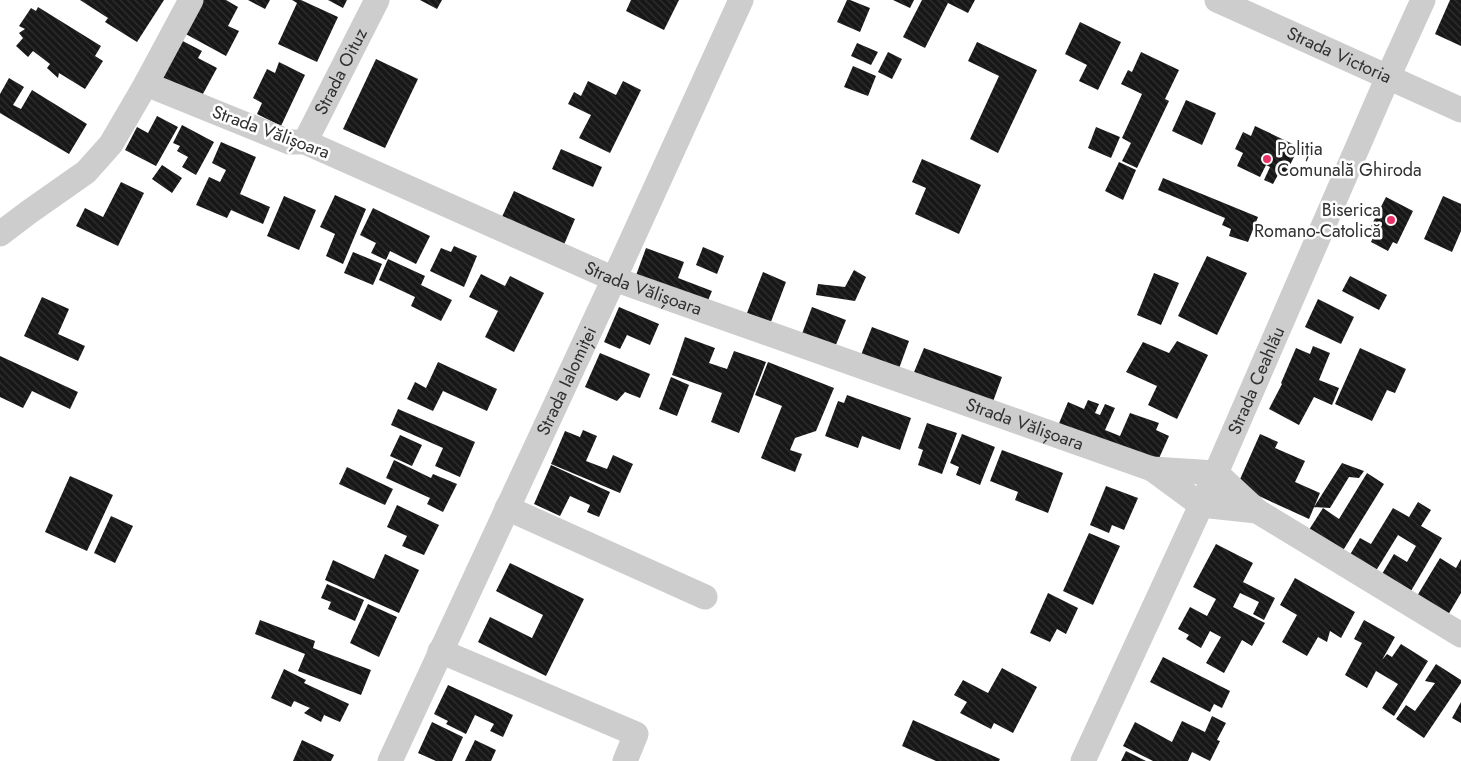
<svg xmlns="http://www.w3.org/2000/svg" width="1461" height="761" font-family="Jost,sans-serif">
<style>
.building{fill:url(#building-back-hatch)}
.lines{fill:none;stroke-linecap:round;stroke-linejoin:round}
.minor{stroke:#cdcdcd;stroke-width:25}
.poi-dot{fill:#e83168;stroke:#fff;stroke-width:2}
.labels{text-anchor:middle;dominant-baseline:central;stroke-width:5;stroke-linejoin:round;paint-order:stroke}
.street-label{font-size:18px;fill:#303030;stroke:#fff}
.poi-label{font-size:18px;fill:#303030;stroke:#fff;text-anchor:start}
</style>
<defs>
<pattern id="building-back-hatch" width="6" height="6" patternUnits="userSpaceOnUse" patternTransform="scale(1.25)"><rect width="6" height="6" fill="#171717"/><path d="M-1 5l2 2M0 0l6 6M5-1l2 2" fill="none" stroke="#303030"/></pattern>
</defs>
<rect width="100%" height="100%" fill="#fff"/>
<path class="building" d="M80,0H164L137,42L105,22L108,18Z
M200,0H226L238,7L228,26L239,31L226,56L182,32Z
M248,0H270L265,9Z
M292,0H301L338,17L317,62L278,44L297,3Z
M328,0H347L343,8Z
M420,0H442L437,9Z
M631,0H679L664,30L626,11Z
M847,0H850L870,8L860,32L837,22Z
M893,0H914L910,8Z
M922,0H975L968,13L948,3L925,48L903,37Z
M1450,0H1461V46L1435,34Z
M38,7L101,46L95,56L103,61L85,89L59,73L58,78L47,68L50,64L33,51L28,57L16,46L23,38L19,33L25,29L19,26L31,8L36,11Z
M1080,22L1121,42L1098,90L1079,81L1087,65L1065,54Z
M175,37L202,51L198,58L217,68L198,103L153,79Z
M977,42L1037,70L998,153L970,139L999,76L968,61Z
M857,43L878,52L871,65L851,56Z
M888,52L902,59L892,79L878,72Z
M1141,52L1179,70L1165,99L1169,101L1137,168L1122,161L1131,143L1122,138L1142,94L1121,84L1128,70L1132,72Z
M376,59L418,79L385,148L343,129Z
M279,62L305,75L281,126L257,114L262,103L253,98L267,69L275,73Z
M853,66L876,76L868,96L844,87Z
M9,78L24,87L13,105L21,109L32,90L87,124L69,154L0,113V94Z
M588,81L616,95L623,81L641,90L610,153L579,138L591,115L568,104L574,92L581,96Z
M1186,100L1216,113L1202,145L1172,131Z
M157,116L178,127L156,166L125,150L137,127L148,133Z
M182,125L214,142L196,175L182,167L188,157L177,151L180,146L173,143Z
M1255,126L1299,147L1285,175L1279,173L1273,184L1264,180L1270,167L1266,165L1260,177L1237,166L1243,153L1235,149L1243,132L1251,136Z
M1096,127L1120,137L1111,158L1088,148Z
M221,142L256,157L240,194L270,207L263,224L231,210L227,218L196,205L209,177L220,182L226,170L212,163Z
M561,149L602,167L593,187L552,169Z
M922,159L981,185L959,234L915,214L926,188L912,182Z
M1119,162L1136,170L1123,200L1105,191Z
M162,165L182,178L172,193L152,179Z
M1163,178L1258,217L1248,242L1229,236L1231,229L1222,225L1225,218L1158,190Z
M121,182L144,193L118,246L76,226L85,208L103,217Z
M514,191L575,219L563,247L501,219Z
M335,195L366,209L343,264L326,256L335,234L320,227Z
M284,196L316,210L299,250L267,236Z
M1443,196L1461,204V231L1452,252L1424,239Z
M1386,197L1413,211L1397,244L1393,242L1388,251L1371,242L1375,233L1369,230Z
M373,208L430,236L416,264L390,251L386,260L371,253L376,243L360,235Z
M454,246L477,256L464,287L430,271L441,248L451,252Z
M703,247L724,256L717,274L696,265Z
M646,248L684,262L678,278L712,291L706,305L635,278Z
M353,252L382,264L373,285L344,273Z
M1207,256L1247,273L1217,335L1178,316Z
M388,259L425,276L421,285L452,300L441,321L411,306L415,297L379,280Z
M854,270L866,277L855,301L816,295L818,284L845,287Z
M763,272L786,282L769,327L745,318Z
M1154,273L1179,283L1161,325L1137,315Z
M481,274L505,286L510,276L544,293L514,352L485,337L498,311L469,297Z
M1350,276L1387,295L1379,310L1342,291Z
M42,297L69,309L58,334L85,346L78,361L24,336Z
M1318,299L1354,317L1341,344L1305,327Z
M619,307L659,324L650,345L627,335L620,349L604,342Z
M812,307L846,320L833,352L800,339Z
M872,327L909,341L897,374L859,360Z
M685,337L715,348L709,363L727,369L734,351L766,362L739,433L711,422L722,393L672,375Z
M1177,341L1208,355L1177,419L1148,405L1157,386L1126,372L1143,342L1169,353Z
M1313,346L1330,353L1319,380L1339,388L1332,405L1314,397L1299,425L1269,409L1282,384L1281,383L1296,348L1310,354Z
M924,348L1002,377L991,407L912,377Z
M1360,348L1406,369L1395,393L1387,390L1372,421L1335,404Z
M600,353L650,374L640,398L625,392L617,401L585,387Z
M0,356L78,392L70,409L32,391L23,408L0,397Z
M438,362L497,389L487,411L443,391L433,411L407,399L415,382L426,388Z
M768,362L834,388L816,431L795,438L790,450L802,454L795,472L761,458L782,406L755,395Z
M671,377L689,385L677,416L659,409Z
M847,395L911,418L900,450L862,436L858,448L825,436L838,401L844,403Z
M1088,400L1099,404L1095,413L1100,415L1105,404L1115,408L1105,430L1120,436L1130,413L1159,423L1156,430L1169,436L1156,465L1057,428L1068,402L1084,409Z
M398,409L475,442L460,477L435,466L443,448L391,425Z
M927,423L957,433L942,474L918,465L923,450L918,448Z
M583,430L597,436L586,461L607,469L613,455L633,464L620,493L551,464L565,431L580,437Z
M962,434L995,447L980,485L956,475L959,467L950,463Z
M1260,434L1278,442L1275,448L1305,461L1295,482L1320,493L1309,519L1237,486Z
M400,435L422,445L412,466L390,456Z
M1002,450L1063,473L1048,513L1015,500L1018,492L990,481Z
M394,460L431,478L433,474L457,484L443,512L427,504L430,498L386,478Z
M1342,463L1364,471L1359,478L1349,477L1330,508L1314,507Z
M551,465L610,492L599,517L587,512L590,505L570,496L560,516L534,504Z
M347,467L393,489L385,505L339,484Z
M1367,473L1384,484L1339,557L1305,536L1323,508L1339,519Z
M70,476L113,495L87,551L45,532Z
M1106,486L1138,498L1124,530L1112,525L1109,533L1090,525Z
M1418,502L1431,510L1421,526L1442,538L1411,591L1382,574L1394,554L1407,562L1416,546L1398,535L1374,574L1348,558L1360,538L1371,544L1393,508L1409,517Z
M397,505L439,525L424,555L402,546L407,536L387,527Z
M111,516L133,526L115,563L94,553Z
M1089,533L1120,546L1093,605L1063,591Z
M1216,544L1253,563L1243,582L1275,598L1264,620L1253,614L1259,602L1240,593L1233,607L1265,623L1252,646L1242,640L1224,673L1206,663L1221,637L1210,631L1201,648L1186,639L1189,635L1178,629L1190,607L1207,616L1216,599L1193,587Z
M385,554L419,570L399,613L325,580L333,560L374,579Z
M1440,558L1456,568L1461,559V593L1448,615L1417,596Z
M510,563L584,599L546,676L478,642L490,617L532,638L543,615L496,591Z
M1295,578L1355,612L1341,638L1330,631L1327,642L1318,637L1307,656L1282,642L1297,615L1280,605Z
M327,584L364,600L355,621L328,609L331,602L321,598Z
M1048,593L1078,608L1066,634L1057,629L1050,642L1030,633Z
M368,604L397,617L379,657L350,643Z
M260,620L315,641L313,648L371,670L361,695L298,671L305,654L255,634Z
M1364,620L1395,637L1382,660L1387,654L1392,657L1401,644L1428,661L1394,716L1382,708L1398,684L1376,671L1367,688L1345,675L1362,643L1354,639Z
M1163,657L1230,691L1222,708L1214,704L1210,712L1150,682Z
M1436,664L1461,680V683L1424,738L1396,719L1406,705L1415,711L1435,683L1425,681Z
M1002,668L1037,687L1013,733L994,723L991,729L960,713L967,702L954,695L963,680L988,693Z
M284,669L306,680L304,683L349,704L340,722L324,715L321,722L304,713L310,708L294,701L291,707L271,698Z
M448,685L513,715L503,737L490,731L494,724L475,715L466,734L446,724L448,721L434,714Z
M1461,702V723L1452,718Z
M1212,716L1226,723L1217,740L1220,741L1210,761L1192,752L1188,761H1153L1123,746L1135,722L1172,742L1182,721L1205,732Z
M913,720L1000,759L999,761H936L902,746Z
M432,722L463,737L452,761H436L418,753Z
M302,740L334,755L331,761H293Z
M475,740L496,750L491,761H465Z
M1126,751L1146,761H1121Z"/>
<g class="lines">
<g class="minor">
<path id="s1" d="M1217,0L1461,110"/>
<path id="s2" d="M146,84L289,142H305L614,279L1152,469"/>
<path id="s3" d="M305,142L377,0"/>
<path d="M0,234L29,212L86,172L111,144L146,84L191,0"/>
<path d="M507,508L705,597"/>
<path d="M1257,511L1201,505L1152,469L1216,473L1257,511L1461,635"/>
<path d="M440,651L636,734L625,761"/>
<path id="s4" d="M390,761L614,279L741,0"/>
<path id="s5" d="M1083,761L1216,473L1388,77L1423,0"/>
</g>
</g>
<g class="poi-dot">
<circle cx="1267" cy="159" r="5"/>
<circle cx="1391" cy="220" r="5"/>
</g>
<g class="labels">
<g class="street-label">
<text stroke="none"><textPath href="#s1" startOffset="134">Strada Victoria</textPath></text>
<text stroke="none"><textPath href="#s3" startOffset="79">Strada Oituz</textPath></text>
<text transform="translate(271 132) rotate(20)">Strada Vălișoara</text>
<text stroke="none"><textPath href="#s2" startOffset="539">Strada Vălișoara</textPath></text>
<text stroke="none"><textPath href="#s4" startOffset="419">Strada Ialomiței</textPath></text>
<text stroke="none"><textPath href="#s5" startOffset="418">Strada Ceahlău</textPath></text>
<text stroke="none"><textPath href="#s2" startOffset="944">Strada Vălișoara</textPath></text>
</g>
<g class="poi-label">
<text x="1277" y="149">Poliția<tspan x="1277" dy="21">Comunală Ghiroda</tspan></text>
<text x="1381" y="210" text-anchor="end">Biserica<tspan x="1381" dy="21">Romano-Catolică</tspan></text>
</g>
</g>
</svg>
